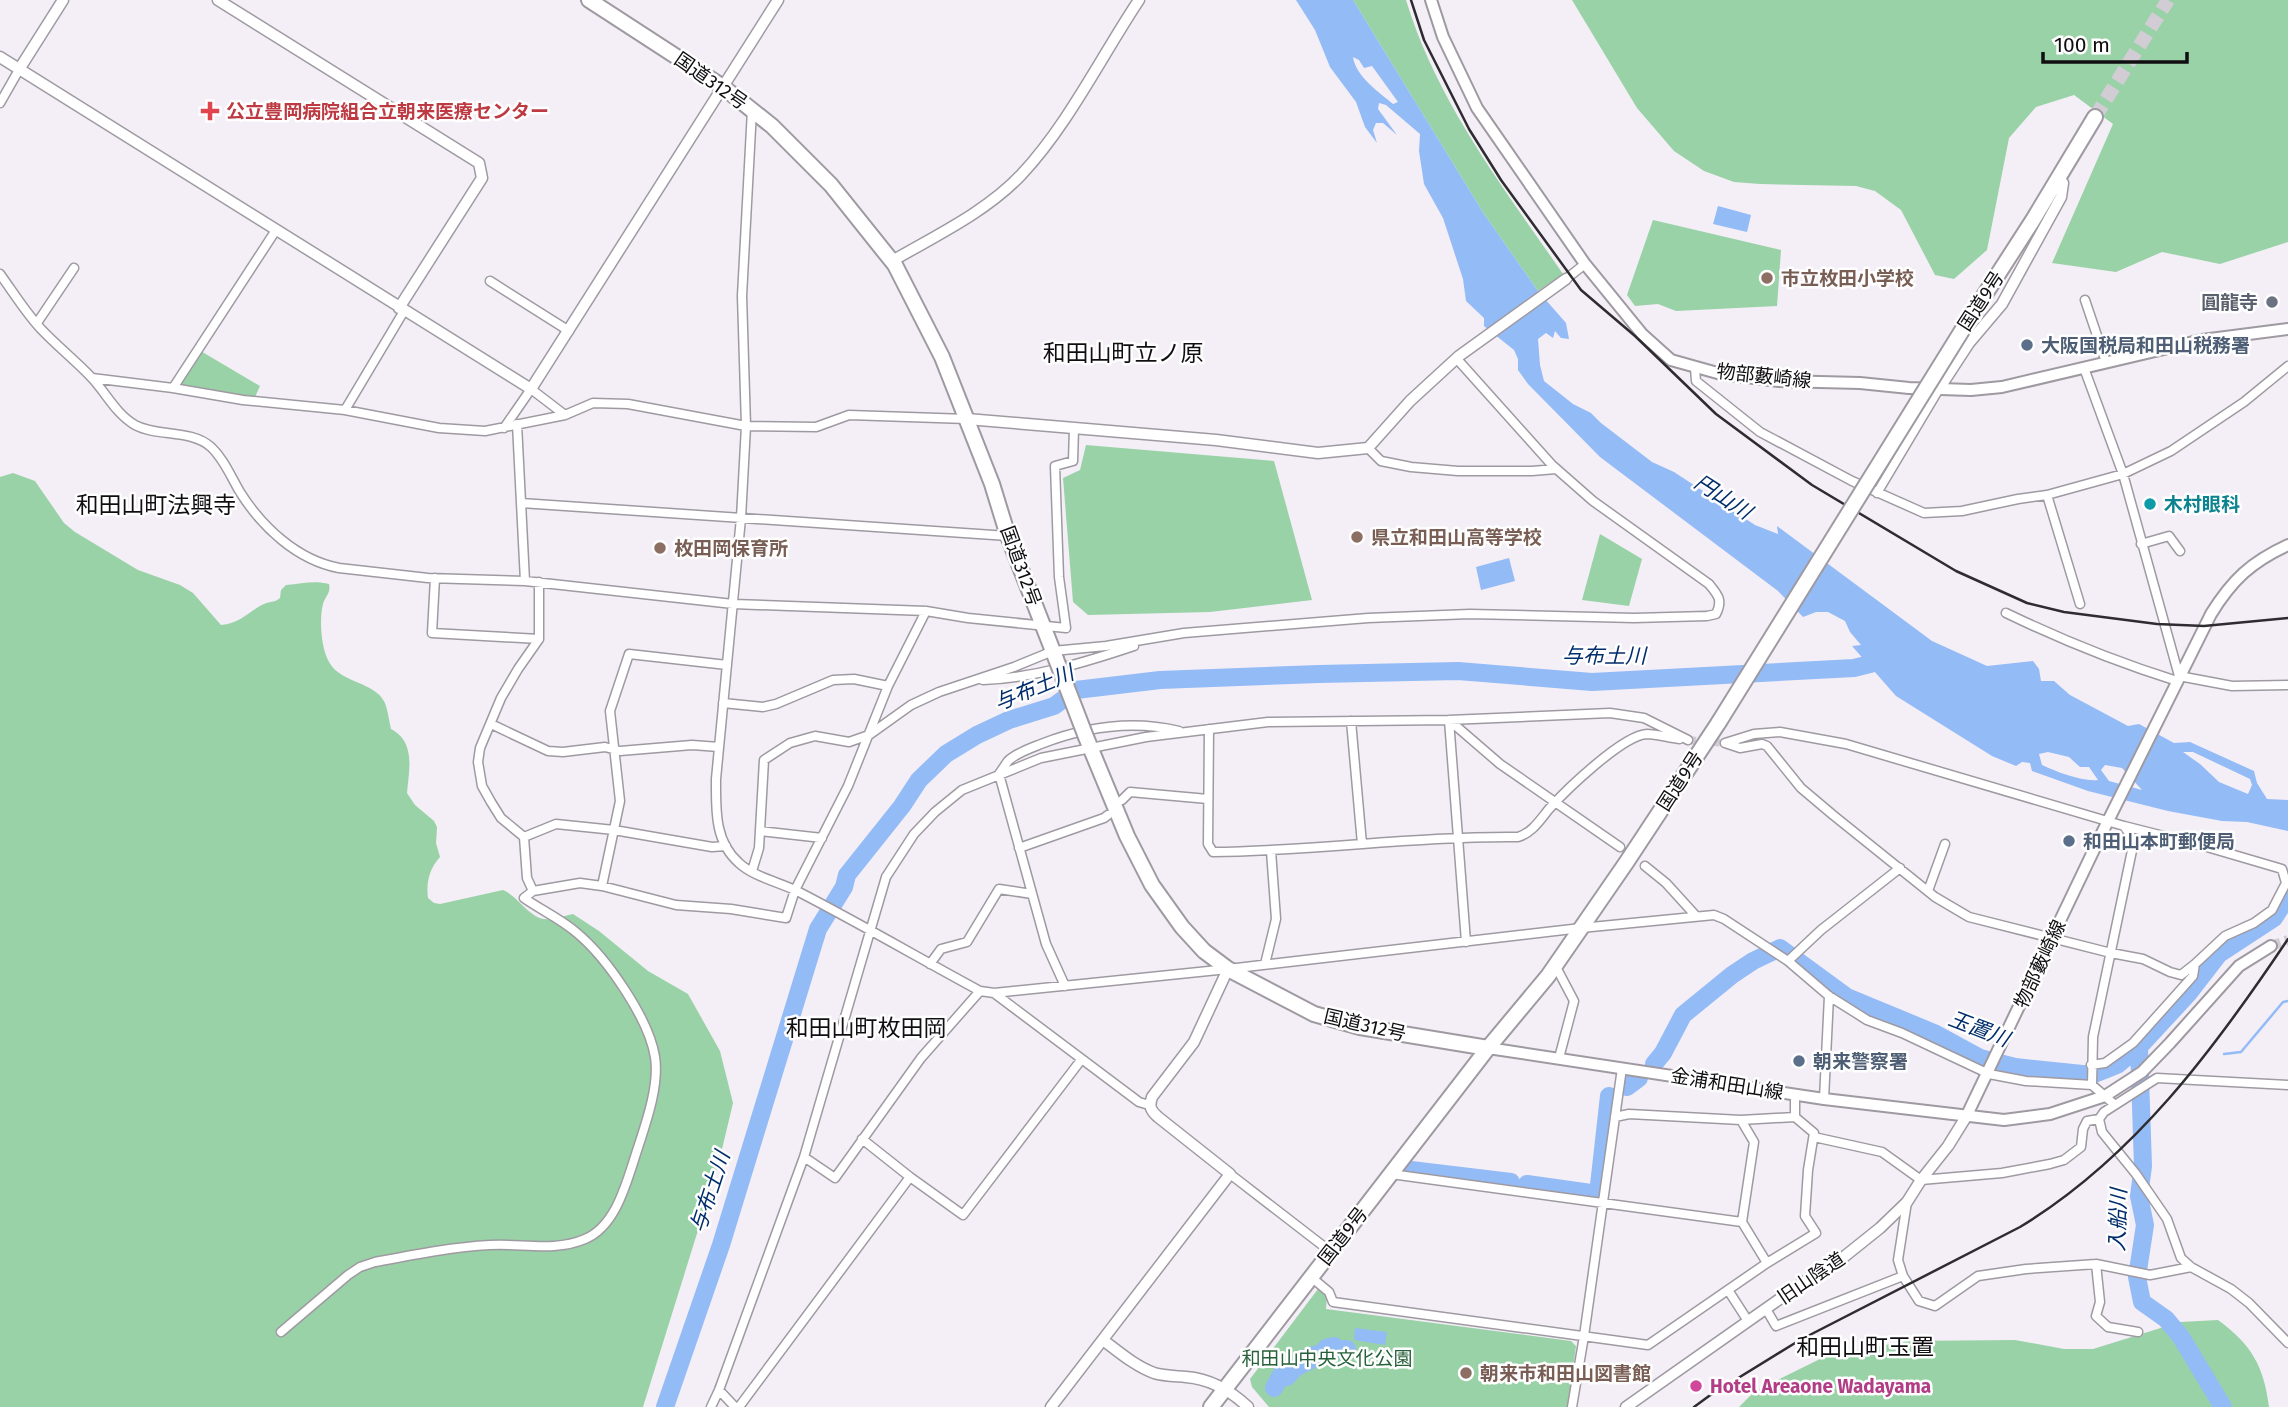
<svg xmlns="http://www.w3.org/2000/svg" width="2288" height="1407" font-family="'Fira Sans','Noto Sans JP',sans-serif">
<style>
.green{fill:#99d2a7}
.water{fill:#93bbf6;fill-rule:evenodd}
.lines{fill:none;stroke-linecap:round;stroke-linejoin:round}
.stream{stroke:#93bbf6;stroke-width:2.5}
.river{stroke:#93bbf6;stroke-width:18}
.minor-tunnel{stroke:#d2ccd4;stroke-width:8;stroke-dasharray:8 4;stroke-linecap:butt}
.secondary-tunnel{stroke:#d2ccd4;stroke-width:10;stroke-dasharray:10 5;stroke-linecap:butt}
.trunk-tunnel{stroke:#d2ccd4;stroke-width:14;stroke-dasharray:14 7;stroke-linecap:butt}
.minor-casing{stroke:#9f9aa2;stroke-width:11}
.tertiary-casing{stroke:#9f9aa2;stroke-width:13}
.secondary-casing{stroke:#9f9aa2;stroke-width:14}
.trunk-casing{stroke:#9f9aa2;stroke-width:18}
.minor{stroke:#fff;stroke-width:8}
.tertiary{stroke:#fff;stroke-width:10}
.secondary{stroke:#fff;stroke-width:10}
.trunk{stroke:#fff;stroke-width:14}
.rail{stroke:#2e2c30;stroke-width:2.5}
.trunk-bridge-casing{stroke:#9f9aa2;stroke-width:18;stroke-linecap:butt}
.trunk-bridge{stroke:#fff;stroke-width:14}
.health-dot{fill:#e0444e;stroke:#fefefe;stroke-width:2.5}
.education-dot{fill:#8d6e63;stroke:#fefefe;stroke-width:2.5}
.worship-dot{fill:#6b7280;stroke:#fefefe;stroke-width:2.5}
.service-dot{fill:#5c6f8a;stroke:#fefefe;stroke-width:2.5}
.culture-dot{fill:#0f9aa8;stroke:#fefefe;stroke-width:2.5}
.hotel-dot{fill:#d1479c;stroke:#fefefe;stroke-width:2.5}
.labels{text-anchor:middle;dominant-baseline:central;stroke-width:5;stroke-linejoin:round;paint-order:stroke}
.street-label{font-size:19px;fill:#100e11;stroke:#fefefe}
.health-label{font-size:19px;font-weight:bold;fill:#be3a42;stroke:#fefefe;text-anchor:start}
.education-label{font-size:19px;font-weight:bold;fill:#785e54;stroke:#fefefe;text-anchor:start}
.worship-label{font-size:19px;font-weight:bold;fill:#5b616d;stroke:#fefefe;text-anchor:end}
.service-label{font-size:19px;font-weight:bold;fill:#4e5e75;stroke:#fefefe;text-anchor:start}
.culture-label{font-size:19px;font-weight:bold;fill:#0d838f;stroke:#fefefe;text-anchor:start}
.park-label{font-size:19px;fill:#26613a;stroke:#fefefe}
.hotel-label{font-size:19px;font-weight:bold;fill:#b23c85;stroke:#fefefe;text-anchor:start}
.water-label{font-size:21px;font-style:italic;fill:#002d6b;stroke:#fefefe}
.quarter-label{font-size:23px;fill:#100e11;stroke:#fefefe}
</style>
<rect width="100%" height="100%" fill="#f4eef7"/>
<path class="green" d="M1353,0H1406C1437,102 1503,187 1563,274L1538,291L1484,214Z
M1572,0H2288V242L2220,264L2162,252L2116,272L2052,263L2113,124L2074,95L2036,107L2009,138L1987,250L1954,279L1935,275L1901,210L1875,191L1856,186L1760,184L1734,182L1704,171L1674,151L1637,108Z
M1653,220L1781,250L1777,306L1676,311L1658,304L1635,306L1627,295Z
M199,350L260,386L255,397L173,388Z
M1086,445L1274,461L1312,600L1210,612L1088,615L1073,602L1063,478L1080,470Z
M13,473L35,481L64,523L75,532L138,570L180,585L193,593L221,625C241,623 247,612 264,604C271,601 274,603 280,598L281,590L286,585C302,584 314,580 329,584C331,593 326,595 323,604C319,619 321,648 329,662C341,684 375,681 385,703C388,711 389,721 391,729C416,742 409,770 407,793L415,805L434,821L437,827L436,843L440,857C429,869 426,883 428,898L434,903L440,904L503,890C510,893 515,898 521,904C542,924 545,921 573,914L599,931L648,971L688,994L720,1051L733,1103L718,1166L643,1407H0V477Z
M1600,534L1642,559L1629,606L1582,600Z
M1318,1289L1327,1296L1326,1309L1571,1341L1576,1346L1568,1407H1269L1252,1387L1250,1379Z
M2218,1320C2251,1344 2264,1366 2269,1407H1739L1755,1391L1824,1357L1906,1341L2015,1340L2064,1349H2093L2180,1322Z"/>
<path class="water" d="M1296,0H1353L1484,214L1538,291L1566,323L1569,339L1561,338L1555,331L1553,338L1546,333L1538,339L1540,365L1544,381L1573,404L1591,413L1601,423L1652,462L1674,472L1755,525L1778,534L1777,526L1932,641L1987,666L2033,661L2039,669L2041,681H2054L2070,695L2128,726L2139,724L2174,743L2190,742L2254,771L2257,783L2267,799L2288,800V831L2247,822L2222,821L2168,811L2088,791L2032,771L2030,763L2022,762L2016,766L1992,756L1896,696L1852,646L1861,645L1850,632L1845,621L1828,612H1816L1803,617L1778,591L1600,457L1528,384L1518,370V359L1514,350L1484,326V318L1466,301L1463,279L1443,218L1424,184L1419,151L1420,134L1386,105L1379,103L1378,109L1397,135L1383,123H1376L1373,130L1377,143L1365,127L1356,102L1330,67L1315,30ZM1353,57L1359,60L1364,68L1372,66L1398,102L1393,104C1379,92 1356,77 1353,57ZM2048,752L2069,757L2080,767H2089L2098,780C2083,782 2057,772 2042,765L2039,754ZM2183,752H2193L2250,779L2252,785L2248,794L2219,782L2200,764ZM2105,765L2122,768L2142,790L2109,781L2101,770Z
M1718,206L1751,215L1747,232L1713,224Z
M1509,558L1515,581L1481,590L1476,567Z
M1355,1328L1387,1332L1385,1345L1354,1340Z"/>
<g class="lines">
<path class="stream" d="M2224,1054L2241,1052L2283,1002L2288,1001"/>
<path class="river" d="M2139,1047L2143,1166L2139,1196L2145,1225L2137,1277L2142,1302L2166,1319L2181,1337L2223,1407
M1654,1064L1663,1053L1683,1015L1732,975L1753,961L1780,948L1847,997L1934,1033L1980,1058L2015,1067L2092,1075L2117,1065L2139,1047L2188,994L2219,954L2274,918L2288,896
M1627,1087L1639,1078
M1411,1170L1511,1182
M1527,1184L1598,1194L1609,1096
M1274,1388L1282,1373L1287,1377L1295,1368L1311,1360L1309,1356L1327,1352L1326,1348L1334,1346L1336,1349H1347
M665,1407L721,1245L818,929L844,887L847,875L902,806L919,780L946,754L977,735L1009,720L1054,706L1076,690L1160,680L1319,674L1458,671L1592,682L1854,668L1890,659"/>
<path class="minor-tunnel" d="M1688,740L1725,743"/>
<path class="secondary-tunnel" d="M2271,946L2288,940"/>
<path class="trunk-tunnel" d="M2095,117L2168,0"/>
<defs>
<path id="minor" d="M0,103L20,68
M752,110L742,296L746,426L741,518L716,779C716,809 714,841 739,863C754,877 779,882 797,891C859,923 919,958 980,991L994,993L1228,969L1581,928L1714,915L1724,919L1788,961L1829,996L1867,1020L1902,1033L1989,1074L2026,1081L2092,1085L2115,1105L2157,1078L2288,1085
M0,274C13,292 26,313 41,329C57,346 76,361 92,378C106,393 116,414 135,425C157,437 191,429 211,447C224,459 231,477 240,492C262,527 297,560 339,568L428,578L525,581L733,604L926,611L968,618L1066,628L1059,577L1055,466L1073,461L1074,428
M1566,279L1585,264
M490,281L569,331
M2085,300L2106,362
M37,323L74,268
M1695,368L1696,381L1760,432L1852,481L1924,513L1962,511L2018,499L2047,495L2123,474L2171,451L2244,402L2288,366
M2084,368L2123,474L2179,676L2232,686L2288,685
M92,378L173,388L243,400L345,410L439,428L485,431L565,415L593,403L628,404L746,426L816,427L849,415L967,419
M173,388L276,230
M345,410L404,311
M517,424L525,581
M504,428L531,389L565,415
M1368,448L1381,461L1411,467L1458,471H1532L1556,469
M1877,493L1939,389
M2047,495L2080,604
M521,503L1008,536
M2141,544L2169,536L2180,551
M435,578L432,633L539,639
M2006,613C2064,641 2116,662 2177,681
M983,680C1034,678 1086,662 1134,646
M723,703L763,707L776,704L833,680L854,679L888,686
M1449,720L1466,942
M1449,720L1500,764L1620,847
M1351,721L1362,844
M491,724L548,751L563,752L605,747L620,751L692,745L719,747
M1209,729L1208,844L1213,852C1315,851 1416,836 1518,837C1532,833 1540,820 1549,809C1566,790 1623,735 1647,734C1657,734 1669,738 1679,739
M1725,743L1754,734L1780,732L1846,744L2124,826L2134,841L2093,1037L2092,1085
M1725,743L1740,748L1762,744L1767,746L1801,788L1833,815L1935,897L1969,917L2111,953L2143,959L2170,972L2181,975L2195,964
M1122,800L1130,792L1208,799
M760,831L822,838
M524,837L556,824L614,830L712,847L726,846
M1019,848L1104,818L1108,815
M1645,866L1666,883L1696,916
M752,871L759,848L764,760L790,743L815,736L849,742L869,735L911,705L939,692L1014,667L1053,651L1106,646L1184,633L1368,618L1470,614L1634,618L1707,616L1716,614C1723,600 1718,595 1709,584L1593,501L1552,465L1457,359
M602,886L620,801L610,711L629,654L727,665
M533,891L527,878L524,837L501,818L491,802L482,786L478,762L480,748L501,698L518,669L539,639V582
M1928,891L1945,844
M1788,961L1821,930L1900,868
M930,964L941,949L967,942L999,889L1032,894
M1265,964L1276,919L1271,851
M1555,965L1574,1001L1559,1058
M1065,986L1046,944L999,774C1002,770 1005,765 1008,761C1016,753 1031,748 1041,744C1085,727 1133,720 1179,731
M994,993L1139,1102L1149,1105
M2091,1065L2105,1063L2133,1043L2193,976L2195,964L2225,936L2254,923L2272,910L2286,883L2282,869L2207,847L2124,826
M1824,1099L1829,996
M2115,1105L2104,1112L2099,1119L2102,1132L2136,1174L2167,1219L2181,1258L2191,1267L2231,1289L2249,1303L2288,1343
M1741,1120L1795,1117
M1814,1137L1882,1152L1921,1180L2002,1173L2050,1164L2064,1160L2081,1147L2083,1129L2087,1121L2099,1119
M862,1139L910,1177L963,1215L1081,1060
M804,1157L835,1178L921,1058L980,991
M1230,1174L1331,1252
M1391,1174L1742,1222
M1907,1202L1898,1260L1903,1276L1919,1301L1935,1306L1978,1276L2026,1269L2096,1264L2150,1275L2191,1267
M1767,1263L1816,1233L1805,1216L1808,1170L1814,1133L1795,1117V1094
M2096,1264L2100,1302L2096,1316L2108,1327L2138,1332
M1311,1277L1329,1292L1333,1302L1648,1345L1767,1263L1742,1222L1754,1142L1741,1120L1629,1114L1615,1117
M1728,1290L1748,1321
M1766,1309L1776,1326L1903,1276
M281,1332L348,1275L360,1267L375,1262C412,1255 452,1247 490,1245C521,1243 555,1252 585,1239C614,1227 625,1188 634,1160C643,1131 660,1088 655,1057C649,1019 607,958 577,933C561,919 541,910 524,898L533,891L580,883L602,886L676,905L731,909L786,918L795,890L848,786L888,686L926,611
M719,1390L735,1407
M711,1407L719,1390L804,1157L886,877L914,834L935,812L962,790L1041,758L1146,737L1268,722L1449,720L1610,713L1644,718L1688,740
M739,1407L910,1177
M1572,1407L1584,1336L1622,1068"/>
<path id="tertiary" d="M218,0L479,163L482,178L399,308
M0,57L531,389L778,0
M20,68L63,0
M892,261C935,236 986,212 1021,175C1068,125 1101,57 1139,0
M1939,389L1969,343L2002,304L2061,197L2063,183L2057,179
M967,419L1216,440L1318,453L1368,448L1410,401L1459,356L1566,279
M1103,1340C1119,1352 1135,1366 1154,1373C1164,1376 1175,1376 1186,1377C1211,1379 1230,1390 1248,1407
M1051,1407L1230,1174L1158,1117C1150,1110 1149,1106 1152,1097L1194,1042L1228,969
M1626,1407L1801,1284L1845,1256L1880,1228L1907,1202L1921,1180L1948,1146L1966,1117"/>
<path id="secondary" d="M1431,0L1443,37L1477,108L1585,264L1642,334L1671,360L1721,374L1779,381L1860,383L1909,388L1971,390L2002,387L2202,340L2288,329
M1488,1048L1824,1099L2004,1120L2050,1114L2105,1096L2142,1072L2170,1043L2239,966L2271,946
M1966,1117L2101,835L2211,614C2232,580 2251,562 2288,545"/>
<path id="trunk" d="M589,0L723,87L772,126L831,185L895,265L942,357L992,484L1008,536L1056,659
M1971,316L2033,220L2095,117
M1086,737L1127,836L1152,885L1182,927L1204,951L1228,969L1314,1014L1360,1027L1488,1048
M1211,1407L1488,1048L1548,976L1626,863L1719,722"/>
</defs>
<use href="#minor" class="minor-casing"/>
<use href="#tertiary" class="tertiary-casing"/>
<use href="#secondary" class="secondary-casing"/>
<use href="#trunk" class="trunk-casing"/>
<use href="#minor" class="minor"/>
<use href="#tertiary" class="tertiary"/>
<use href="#secondary" class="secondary"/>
<use href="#trunk" class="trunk"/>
<path class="rail" d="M1411,0L1424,40L1469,129L1501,180L1581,290L1635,336L1716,414L1812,485L1956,571L2027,603L2064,612L2157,624L2204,626L2288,618
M1694,1407L1709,1396L1800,1340L2020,1227C2134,1158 2215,1048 2288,939"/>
<defs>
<path id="trunk-bridge" d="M1056,659L1086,737
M1719,722L1971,316"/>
</defs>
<use href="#trunk-bridge" class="trunk-bridge-casing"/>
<use href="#trunk-bridge" class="trunk-bridge"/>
</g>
<path class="health-dot" d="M206.5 100.5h7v7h7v7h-7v7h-7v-7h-7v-7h7z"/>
<g class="education-dot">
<circle cx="1767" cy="278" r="7"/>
<circle cx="1357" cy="537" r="7"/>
<circle cx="660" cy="548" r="7"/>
<circle cx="1466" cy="1373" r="7"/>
</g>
<circle class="worship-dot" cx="2272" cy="302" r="7"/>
<g class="service-dot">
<circle cx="2027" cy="345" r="7"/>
<circle cx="2069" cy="841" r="7"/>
<circle cx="1799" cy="1061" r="7"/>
</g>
<circle class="culture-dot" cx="2150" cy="504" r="7"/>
<circle class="hotel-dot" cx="1696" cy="1386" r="7"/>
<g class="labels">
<g class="street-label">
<text transform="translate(711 81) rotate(35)">国道312号</text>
<text transform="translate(1981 301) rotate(-57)">国道9号</text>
<text transform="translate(1764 376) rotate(6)">物部藪崎線</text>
<text transform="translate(1021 566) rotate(70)">国道312号</text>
<text transform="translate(1680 781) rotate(-57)">国道9号</text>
<text transform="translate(2040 964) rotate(-65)">物部藪崎線</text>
<text transform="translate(1365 1025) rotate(13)">国道312号</text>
<text transform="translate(1727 1084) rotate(9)">金浦和田山線</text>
<text transform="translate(1343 1236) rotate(-52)">国道9号</text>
<text transform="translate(1811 1278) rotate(-34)">旧山陰道</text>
</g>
<g class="health-label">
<text x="226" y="111">公立豊岡病院組合立朝来医療センター</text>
</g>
<g class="education-label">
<text x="1781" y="278">市立枚田小学校</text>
<text x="1371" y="537">県立和田山高等学校</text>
<text x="674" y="548">枚田岡保育所</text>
<text x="1480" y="1373">朝来市和田山図書館</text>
</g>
<g class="worship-label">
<text x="2258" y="302">圓龍寺</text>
</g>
<g class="service-label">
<text x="2041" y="345">大阪国税局和田山税務署</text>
<text x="2083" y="841">和田山本町郵便局</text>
<text x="1813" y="1061">朝来警察署</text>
</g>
<g class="culture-label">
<text x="2164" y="504">木村眼科</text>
</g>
<g class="park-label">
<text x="1327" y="1358">和田山中央文化公園</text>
</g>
<g class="hotel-label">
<text x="1710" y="1386">Hotel Areaone Wadayama</text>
</g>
<g class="water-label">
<text transform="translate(1723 497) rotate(33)">円山川</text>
<text x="1604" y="656">与布土川</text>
<text transform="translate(1034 688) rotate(-23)">与布土川</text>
<text transform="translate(1979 1029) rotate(21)">玉置川</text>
<text transform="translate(710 1192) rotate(-72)">与布土川</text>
<text transform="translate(2118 1220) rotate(-88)">入船川</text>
</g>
<g class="quarter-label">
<text x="1123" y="353">和田山町立ノ原</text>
<text x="156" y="505">和田山町法興寺</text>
<text x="866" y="1028">和田山町枚田岡</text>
<text x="1865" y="1347">和田山町玉置</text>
</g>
</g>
<path d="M2043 52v10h144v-10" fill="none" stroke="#100e11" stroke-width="3.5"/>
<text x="2054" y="52" font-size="21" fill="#100e11" stroke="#fefefe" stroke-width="5" paint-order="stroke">100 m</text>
</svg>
